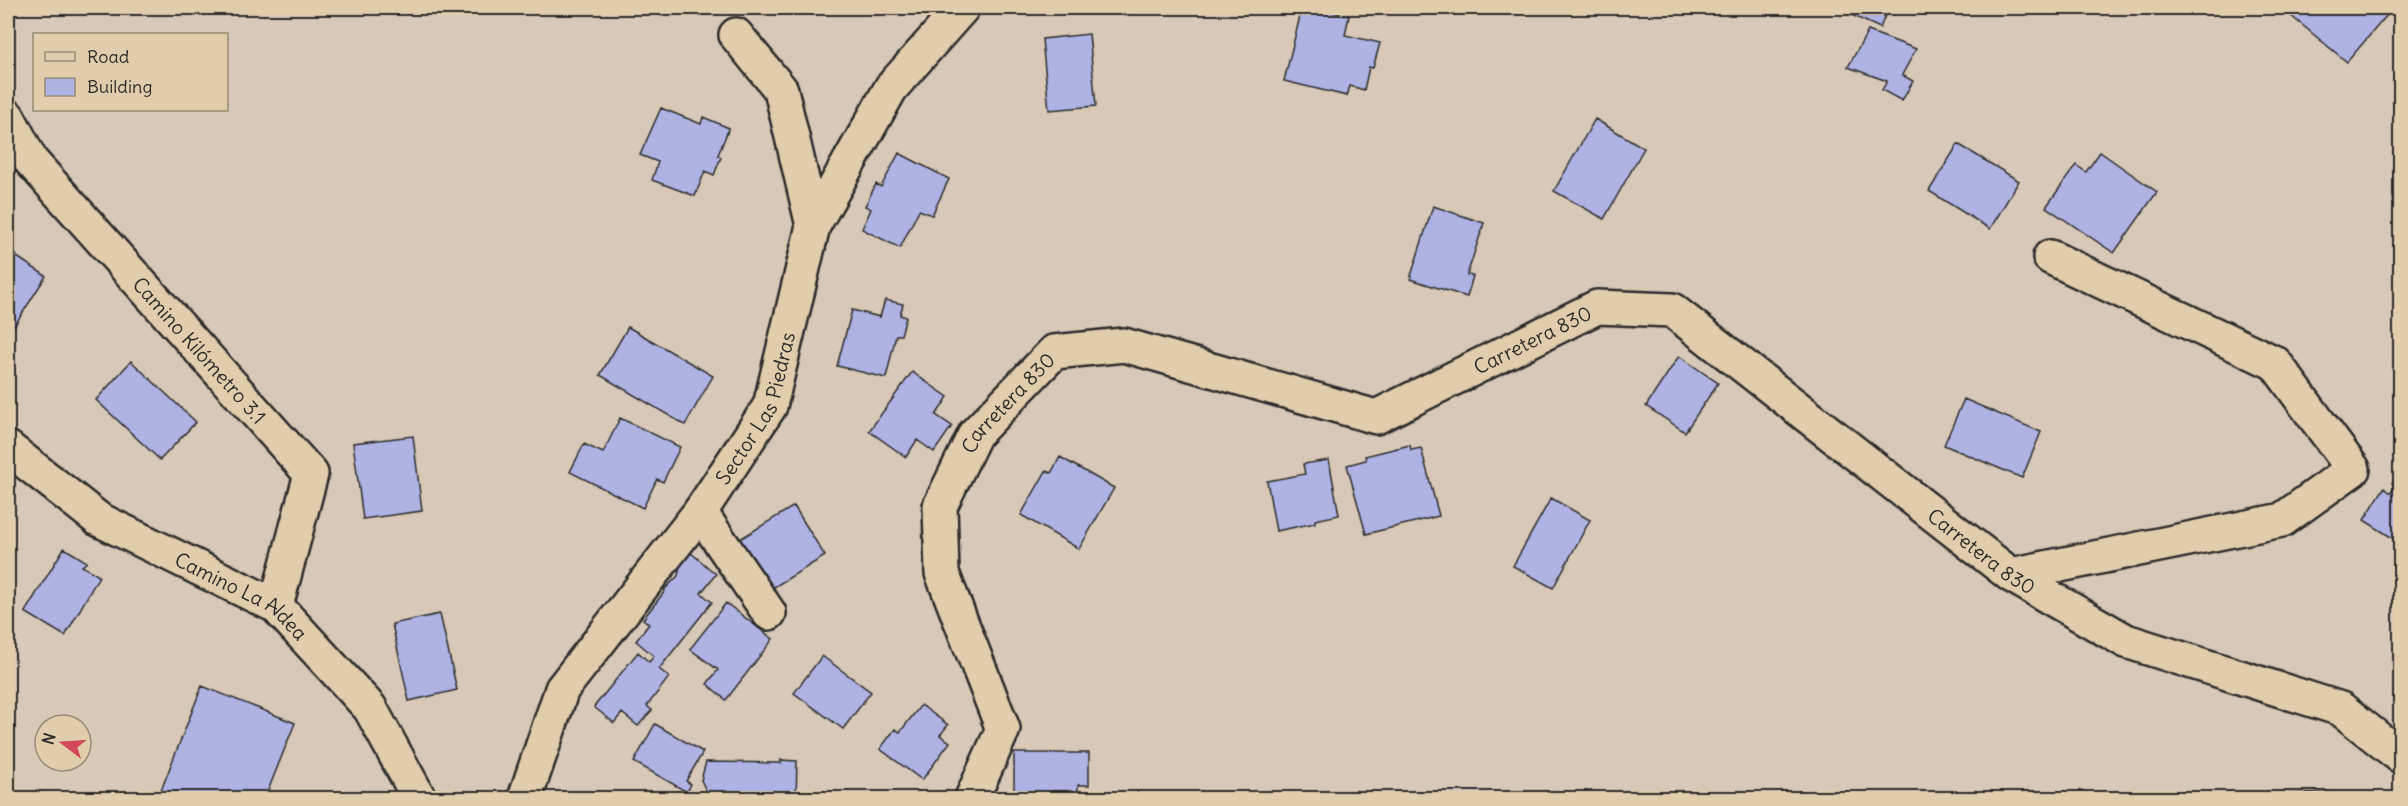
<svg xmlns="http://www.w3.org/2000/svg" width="2408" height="806" font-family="Delius,sans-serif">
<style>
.building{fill:#aeb3e4;stroke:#2b2b2b;stroke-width:1.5}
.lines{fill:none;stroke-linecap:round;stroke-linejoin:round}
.minor-casing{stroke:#2b2b2b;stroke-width:38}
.minor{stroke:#e1cdac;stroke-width:33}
.labels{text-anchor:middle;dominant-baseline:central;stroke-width:4.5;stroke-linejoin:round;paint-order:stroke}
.street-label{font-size:20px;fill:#2b2b2b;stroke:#e1cdac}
</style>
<rect width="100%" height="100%" fill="#d7c8b7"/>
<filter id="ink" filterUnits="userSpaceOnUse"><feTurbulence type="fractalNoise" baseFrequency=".0167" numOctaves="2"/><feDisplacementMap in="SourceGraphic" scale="12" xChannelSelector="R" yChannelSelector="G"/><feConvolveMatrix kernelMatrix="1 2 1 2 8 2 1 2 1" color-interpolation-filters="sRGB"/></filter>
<g filter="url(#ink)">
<path class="building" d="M1302,8H1316L1349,16L1345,35L1380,43L1373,68L1369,67L1364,90L1350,86L1347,96L1284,81Z
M1748,8H1775L1773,14Z
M1836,8H1888L1880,28Z
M2296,8H2393L2347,62L2290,15Z
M1868,31L1916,49L1902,75L1913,81L1902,101L1882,90L1887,81L1848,67Z
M1089,34L1096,106L1049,110L1042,39Z
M661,108L701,124L703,117L729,128L718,155L721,157L714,175L705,171L695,196L652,180L658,162L640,155Z
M1595,119L1644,148L1604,219L1554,191Z
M1958,144L2019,181L1990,229L1929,191Z
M2100,152L2157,192L2114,253L2046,207L2076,165L2086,172Z
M899,153L949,179L932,215L919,210L900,248L862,229L871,209L865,206L876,184L881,187Z
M1433,206L1484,223L1467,275L1473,276L1467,297L1410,279Z
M8,251L46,276L8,336Z
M885,300L903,304L900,315L906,317L901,335H896L886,378L837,366L852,310L880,317Z
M628,327L713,376L685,425L600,375Z
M1679,356L1718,383L1685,432L1646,406Z
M131,361L196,422L160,460L96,400Z
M912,372L948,397L936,415L952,426L934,452L917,440L906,457L869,431Z
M1964,399L2041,432L2022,478L1944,445Z
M620,418L680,447L663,482L657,479L643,508L570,472L584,444L603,453Z
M413,436L422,511L363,519L353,443Z
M1410,445L1411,450L1421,448L1439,516L1366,534L1347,465L1366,460L1365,456Z
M1060,457L1114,488L1079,549L1021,515L1046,471L1051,473Z
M1329,460L1339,515L1315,520V523L1276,531L1267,481L1305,474L1303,464Z
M2400,469V531L2394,539L2364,520L2384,488L2391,493L2395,485L2392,483Z
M1551,498L1590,520L1553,588L1513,566Z
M794,506L825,556L761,595L730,545Z
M64,548L87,562L82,566L99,576L65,636L25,612Z
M690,552L716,574L701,593L712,602L659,669L669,677L647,706L652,710L638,726L622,713L614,723L594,707L638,652L649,662L654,656L636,641L649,624L643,619L665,591L664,590L678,576L680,565Z
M726,603L773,639L726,700L707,684L718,670L690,649Z
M440,614L457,690L409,701L392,624Z
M822,656L871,692L843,729L794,693Z
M202,686L295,723L265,798H158Z
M921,705L948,725L940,735L950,742L922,780L880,749L895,729L900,732Z
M655,724L703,752L686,781L691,784L687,792L634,762Z
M1014,753H1089V785H1078V792L1054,791L1055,798H1014Z
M781,760L797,761L796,798L709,797L701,780L706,762L781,763Z
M2338,793V798H2280V794Z"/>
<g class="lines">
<defs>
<g id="minor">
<path d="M736,35L781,90L813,226"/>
<path id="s1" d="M8,117L31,161L311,474L276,606"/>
<path id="s2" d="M8,448L98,519L276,606L370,708L419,798"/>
<path d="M700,512L769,613"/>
<path d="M2011,575L2282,520L2353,469L2275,363L2050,257"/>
<path id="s3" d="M525,798L562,689L700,512L770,406L813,226L891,88L962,8"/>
<path id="s4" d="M972,798L1003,729L942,573L940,506L975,434L1054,352L1124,345L1376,417L1597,307L1672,310L2011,575L2126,641L2341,709L2400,756"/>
</g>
</defs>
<use href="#minor" class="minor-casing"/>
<use href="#minor" class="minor"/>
</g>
</g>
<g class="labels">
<g class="street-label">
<text stroke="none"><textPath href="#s4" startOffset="1011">Carretera 830</textPath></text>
<text stroke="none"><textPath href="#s1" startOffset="303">Camino Kilómetro 3.1</textPath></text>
<text stroke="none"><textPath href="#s4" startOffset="435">Carretera 830</textPath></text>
<text stroke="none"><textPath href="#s3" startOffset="459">Sector Las Piedras</textPath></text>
<text stroke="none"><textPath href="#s4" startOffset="1551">Carretera 830</textPath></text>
<text stroke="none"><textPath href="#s2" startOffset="278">Camino La Aldea</textPath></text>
</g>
</g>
<rect width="2408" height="806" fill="none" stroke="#e1cdac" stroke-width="30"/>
<rect x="15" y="15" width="2378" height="776" fill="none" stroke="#2b2b2b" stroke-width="2" filter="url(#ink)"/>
<rect x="33" y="33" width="195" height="78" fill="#e1cdac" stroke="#988c78" stroke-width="1.5"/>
<rect x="45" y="52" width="30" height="9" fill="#e1cdac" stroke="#988c78" stroke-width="1.5"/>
<text x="87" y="63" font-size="18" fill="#2b2b2b">Road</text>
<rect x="45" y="78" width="30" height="18" fill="#aeb3e4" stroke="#988c78" stroke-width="1.5"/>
<text x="87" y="93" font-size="18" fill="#2b2b2b">Building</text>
<g transform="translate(63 743) rotate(287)"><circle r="28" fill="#e1cdac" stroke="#988c78" stroke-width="1.5"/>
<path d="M0-4.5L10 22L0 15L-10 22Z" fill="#d1495b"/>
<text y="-9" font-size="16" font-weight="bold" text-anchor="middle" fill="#2b2b2b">N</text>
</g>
</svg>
